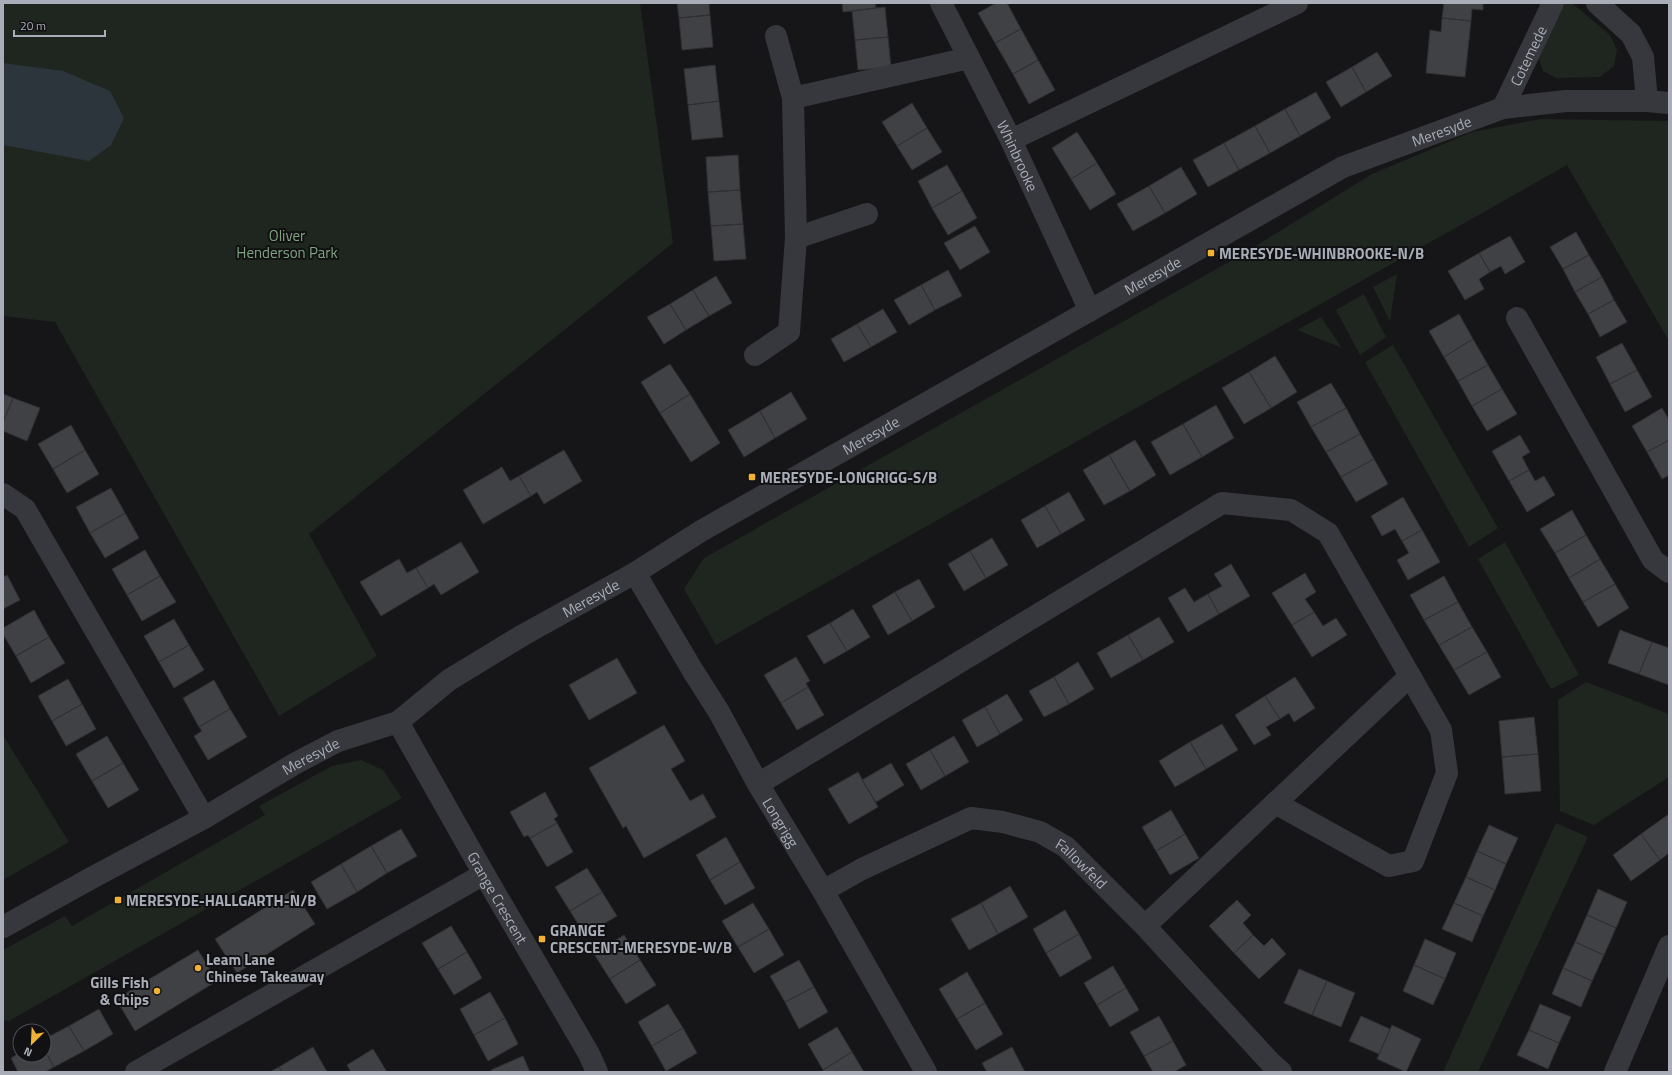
<svg xmlns="http://www.w3.org/2000/svg" width="1672" height="1075" font-family="'Titillium Web',sans-serif">
<style>
.green{fill:#1e261f}
.water{fill:#2c353c}
.building{fill:#404145;stroke:#303034}
.lines{fill:none;stroke-linecap:round;stroke-linejoin:round}
.minor{stroke:#37383d;stroke-width:22}
.poi-dot{fill:#f2b134;stroke:#111113;stroke-width:1.5}
.labels{text-anchor:middle;dominant-baseline:central;stroke-width:4;stroke-linejoin:round;paint-order:stroke}
.street-label{font-size:15px;fill:#a8adb8;stroke:#111113}
.park-label{font-size:15px;fill:#7fa381;stroke:#111113}
.poi-label{font-size:15px;font-weight:bold;fill:#a8adb8;stroke:#111113;text-anchor:start}
</style>
<rect width="100%" height="100%" fill="#161618"/>
<path class="green" d="M3,3H640L673,243L309,534L377,656L279,716L55,322L3,316Z
M1563,3H1572L1610,35L1617,50L1614,66L1600,77L1556,78L1543,71L1538,56Z
M1541,119L1669,121V341L1567,165L716,645L684,589L704,558L1241,255L1372,174L1472,132Z
M1397,274L1390,321L1373,287Z
M1364,294L1386,337L1360,355L1336,310Z
M1321,317L1342,348L1297,330Z
M1393,345L1498,528L1469,547L1365,362Z
M1505,542L1579,675L1551,689L1478,559Z
M1586,682L1669,714V777L1594,825L1560,811L1558,700Z
M3,735L69,842L3,880Z
M361,760L383,770L402,798L9,1021L3,1020V950L65,916L72,926L265,815L259,806L332,766Z
M1556,823L1588,837L1478,1072H1443Z"/>
<path class="water" d="M3,63L63,71L110,91L124,118L111,145L89,161L3,145Z"/>
<path class="building" d="M677,3H709L710,15L679,18Z
M842,3H875L876,8L843,12Z
M996,3H1007L1021,29L995,43L978,13Z
M1444,3H1483V10L1472,9L1471,21L1442,18Z
M885,7L888,37L855,40L852,11Z
M710,15L713,47L682,50L679,18Z
M1442,18L1471,21L1465,77L1426,73L1430,30L1441,32Z
M1021,29L1038,60L1013,74L995,43Z
M888,37L891,67L858,70L855,40Z
M1377,52L1392,76L1366,92L1352,67Z
M1038,60L1055,90L1029,104L1013,74Z
M715,65L719,101L688,105L684,69Z
M1352,67L1366,92L1341,107L1326,82Z
M1316,92L1331,118L1300,136L1285,109Z
M719,101L723,137L692,140L688,105Z
M912,103L927,128L897,146L882,122Z
M1285,109L1300,136L1270,153L1255,126Z
M1255,126L1270,153L1239,170L1224,143Z
M927,128L942,152L912,170L897,146Z
M1077,132L1097,163L1071,179L1052,148Z
M1224,143L1239,170L1208,187L1193,160Z
M738,155L740,190L708,192L706,157Z
M1097,163L1116,194L1090,210L1071,179Z
M947,165L962,191L932,208L918,181Z
M1181,167L1197,194L1165,213L1149,186Z
M1149,186L1165,213L1133,231L1117,204Z
M740,190L743,224L711,226L708,192Z
M962,191L977,218L948,235L932,208Z
M743,224L746,259L714,261L711,226Z
M975,226L990,252L960,270L944,243Z
M1576,232L1589,255L1563,269L1550,247Z
M1510,236L1525,262L1505,274L1501,266L1490,272L1479,253Z
M1479,253L1490,272L1479,279L1484,289L1465,300L1448,271Z
M1589,255L1602,277L1575,292L1563,269Z
M948,270L962,296L935,310L921,285Z
M716,276L732,303L709,316L693,290Z
M1602,277L1614,300L1588,314L1575,292Z
M921,285L935,310L909,325L894,300Z
M693,290L709,316L686,330L670,304Z
M1614,300L1627,322L1600,337L1588,314Z
M670,304L686,330L664,344L647,317Z
M883,309L897,332L871,347L857,324Z
M1459,314L1473,339L1444,357L1429,331Z
M857,324L871,347L844,362L831,339Z
M1473,339L1488,365L1458,381L1444,357Z
M1622,343L1637,370L1610,384L1596,357Z
M1275,356L1297,392L1271,408L1249,372Z
M670,364L690,394L660,413L641,382Z
M1488,365L1502,389L1472,406L1458,381Z
M1637,370L1652,397L1625,412L1610,384Z
M1249,372L1271,408L1244,424L1222,388Z
M1331,383L1346,408L1311,427L1297,402Z
M1502,389L1517,414L1487,431L1472,406Z
M791,392L807,419L775,438L760,411Z
M3,394L13,398L3,422Z
M690,394L720,443L691,462L660,413Z
M13,398L40,408L27,441L3,431V422Z
M1216,405L1234,438L1202,457L1183,424Z
M1346,408L1360,434L1326,452L1311,427Z
M1662,408L1669,420V440L1647,452L1632,426Z
M760,411L775,438L744,457L728,430Z
M1183,424L1202,457L1170,475L1151,442Z
M71,425L85,450L53,469L38,444Z
M1360,434L1374,459L1341,477L1326,452Z
M1520,435L1530,452L1522,457L1529,470L1509,481L1492,451Z
M1135,440L1156,475L1130,491L1109,455Z
M1669,440V475L1662,479L1647,452Z
M85,450L99,474L67,493L53,469Z
M564,450L582,481L544,504L537,492L531,496L519,476Z
M1109,455L1130,491L1104,505L1083,470Z
M1374,459L1388,484L1356,502L1341,477Z
M502,467L510,481L519,476L531,496L483,524L463,490Z
M1529,470L1535,481L1544,476L1555,495L1527,512L1509,481Z
M111,488L125,513L90,533L76,507Z
M1069,492L1085,520L1061,534L1045,506Z
M1403,497L1422,530L1402,541L1395,529L1382,536L1371,516Z
M1045,506L1061,534L1037,548L1021,520Z
M1572,510L1586,535L1555,553L1540,529Z
M125,513L139,538L105,558L90,533Z
M1422,530L1440,562L1408,580L1397,560L1409,553L1402,541Z
M1586,535L1600,559L1569,578L1555,553Z
M992,538L1008,565L986,578L970,551Z
M461,542L479,572L441,595L434,584L428,588L416,568Z
M145,550L160,576L127,595L112,569Z
M970,551L986,578L964,591L948,564Z
M399,559L407,573L416,568L428,588L381,616L360,582Z
M1600,559L1615,584L1583,602L1569,578Z
M1231,564L1250,596L1219,614L1208,594L1222,586L1214,574Z
M1305,573L1316,592L1305,599L1314,612L1292,625L1272,593Z
M7,575L20,600L3,609V577Z
M160,576L176,602L142,621L127,595Z
M1444,576L1458,602L1424,620L1410,595Z
M919,579L935,607L912,621L895,592Z
M1615,584L1629,608L1598,627L1583,602Z
M1185,588L1194,602L1208,594L1219,614L1188,632L1168,598Z
M895,592L912,621L888,635L872,606Z
M1458,602L1472,627L1439,645L1424,620Z
M853,609L870,637L847,651L830,623Z
M34,610L49,637L16,656L3,634V628Z
M1314,612L1323,626L1336,618L1347,635L1312,657L1292,625Z
M1159,617L1174,642L1143,660L1128,635Z
M174,619L189,645L159,662L144,636Z
M830,623L847,651L824,664L807,636Z
M1472,627L1487,652L1454,670L1439,645Z
M1620,630L1652,642L1639,674L1608,663Z
M1128,635L1143,660L1111,678L1097,653Z
M49,637L65,663L31,683L16,656Z
M1652,642L1669,648V685L1639,674Z
M189,645L204,670L174,688L159,662Z
M1487,652L1501,677L1469,695L1454,670Z
M796,657L810,681L806,683L808,687L781,703L764,675Z
M617,658L637,693L589,720L569,685Z
M1078,662L1094,689L1069,704L1054,677Z
M1054,677L1069,704L1044,717L1029,691Z
M1295,677L1315,708L1294,722L1289,713L1280,719L1265,696Z
M68,679L82,704L52,721L38,696Z
M214,680L230,709L199,727L183,698Z
M808,687L824,715L797,730L781,703Z
M1007,694L1023,720L1000,734L985,707Z
M1265,696L1280,719L1266,727L1271,735L1254,745L1235,715Z
M82,704L96,729L66,746L52,721Z
M985,707L1000,734L977,747L962,720Z
M230,709L247,737L208,760L194,736L202,731L199,727Z
M1534,717L1538,754L1502,757L1499,721Z
M1222,724L1238,750L1206,769L1190,742Z
M664,725L685,761L671,769L690,801L703,794L716,817L644,858L626,826L623,828L589,768Z
M107,736L123,763L92,781L76,754Z
M954,736L969,762L945,776L930,750Z
M1190,742L1206,769L1175,787L1159,761Z
M930,750L945,776L921,790L906,764Z
M1538,754L1541,791L1505,794L1502,757Z
M123,763L139,790L108,808L92,781Z
M891,763L904,785L876,802L862,780Z
M858,772L878,807L849,824L828,789Z
M545,792L558,816L554,819L557,823L530,838L528,835L524,837L510,812Z
M1171,810L1185,834L1156,851L1142,827Z
M1669,814V853L1660,860L1641,834Z
M557,823L573,852L547,867L530,838Z
M1489,825L1518,838L1506,864L1477,851Z
M401,829L417,856L387,873L371,846Z
M1185,834L1199,858L1170,875L1156,851Z
M1641,834L1660,860L1631,881L1613,855Z
M726,837L740,862L710,880L696,855Z
M371,846L387,873L357,892L341,864Z
M1477,851L1506,864L1495,890L1466,877Z
M740,862L755,888L725,905L710,880Z
M341,864L357,892L327,909L311,882Z
M587,868L602,892L570,911L555,887Z
M1466,877L1495,890L1483,916L1454,903Z
M1010,886L1028,917L998,934L981,903Z
M1598,889L1627,902L1616,928L1587,915Z
M293,890L315,924L237,973L215,939Z
M602,892L617,916L585,935L570,911Z
M1237,900L1251,915L1243,923L1253,935L1234,953L1209,926Z
M753,903L769,929L738,947L722,921Z
M981,903L998,934L969,950L951,919Z
M1454,903L1483,916L1472,942L1442,929Z
M1065,910L1079,934L1046,953L1033,929Z
M1587,915L1616,928L1604,955L1575,942Z
M451,926L467,952L438,969L422,943Z
M769,929L784,955L754,973L738,947Z
M1079,934L1092,958L1060,977L1046,953Z
M624,935L640,960L610,979L594,954Z
M1253,935L1264,946L1272,938L1286,954L1259,979L1234,953Z
M1425,939L1456,953L1445,979L1414,965Z
M1575,942L1604,955L1592,981L1563,968Z
M198,950L217,981L135,1031L116,999Z
M467,952L482,978L454,995L438,969Z
M640,960L656,985L626,1004L610,979Z
M799,960L814,987L785,1002L770,976Z
M1414,965L1445,979L1433,1005L1403,991Z
M1113,966L1126,988L1097,1005L1084,983Z
M1563,968L1592,981L1581,1007L1552,994Z
M1299,969L1327,981L1312,1015L1284,1003Z
M967,972L985,1003L957,1019L939,989Z
M1327,981L1355,993L1341,1027L1312,1015Z
M814,987L828,1012L799,1029L785,1002Z
M1126,988L1139,1010L1110,1027L1097,1005Z
M490,992L505,1018L474,1035L460,1009Z
M985,1003L1003,1034L976,1050L957,1019Z
M668,1004L683,1028L652,1046L638,1022Z
M1540,1004L1571,1017L1559,1043L1529,1030Z
M99,1009L113,1034L84,1051L69,1026Z
M1159,1016L1173,1041L1144,1056L1130,1032Z
M1361,1016L1390,1029L1379,1054L1349,1041Z
M505,1018L518,1044L488,1061L474,1035Z
M1392,1025L1421,1039L1406,1072L1377,1059Z
M69,1026L84,1051L54,1067L44,1049V1039Z
M837,1027L852,1052L823,1070L808,1044Z
M683,1028L697,1053L666,1071L652,1046Z
M1529,1030L1559,1043L1548,1069L1517,1055Z
M1173,1041L1186,1065L1174,1072H1153L1144,1056Z
M313,1047L327,1072H282L279,1067Z
M1012,1047L1025,1072H987L982,1063Z
M44,1049L54,1067L45,1072H18L11,1058L20,1053V1055H44Z
M373,1049L387,1072H351L347,1065Z
M852,1052L864,1072H824L823,1070Z
M523,1056L530,1072H492L491,1070Z
M279,1067L282,1072H270Z"/>
<g class="lines">
<g class="minor">
<path id="s1" d="M941,3L1011,140L1090,311"/>
<path d="M1597,3L1631,34L1643,57L1647,101"/>
<path d="M793,98L969,58"/>
<path id="s2" d="M1503,108L1553,3"/>
<path d="M1011,140L1297,3"/>
<path d="M796,238L867,214"/>
<path d="M1517,318L1653,560L1669,572"/>
<path d="M755,355L789,332L796,238L793,98L776,36"/>
<path d="M3,494L25,509L204,818"/>
<path id="s3" d="M635,573L693,671L719,712L758,784L823,891L926,1072"/>
<path id="s4" d="M398,722L484,874L589,1054L597,1072"/>
<path d="M758,784L1222,503L1291,510L1328,533L1441,730L1447,773L1413,861L1389,866L1275,803"/>
<path id="s5" d="M823,891L862,869L971,818L1003,822L1040,832L1066,847L1145,926L1270,1062L1281,1072"/>
<path d="M1145,926L1410,676"/>
<path id="s6" d="M3,927L97,875L204,818L296,763L338,741L398,722L449,680L523,635L635,573L701,531L1343,167L1503,108L1566,101H1647L1669,103"/>
<path d="M136,1072L484,874"/>
<path d="M1615,1072L1669,946"/>
</g>
</g>
<g class="poi-dot">
<rect x="1207" y="249" width="8" height="8" rx="2"/>
<rect x="748" y="473" width="8" height="8" rx="2"/>
<rect x="114" y="896" width="8" height="8" rx="2"/>
<rect x="538" y="935" width="8" height="8" rx="2"/>
<circle cx="198" cy="968" r="4"/>
<circle cx="157" cy="991" r="4"/>
</g>
<g class="labels">
<g class="street-label">
<text stroke="none"><textPath href="#s2" startOffset="58">Cotemede</textPath></text>
<text stroke="none"><textPath href="#s6" startOffset="1648">Meresyde</textPath></text>
<text stroke="none"><textPath href="#s1" startOffset="171">Whinbrooke</textPath></text>
<text stroke="none"><textPath href="#s6" startOffset="1324">Meresyde</textPath></text>
<text stroke="none"><textPath href="#s6" startOffset="1000">Meresyde</textPath></text>
<text stroke="none"><textPath href="#s6" startOffset="676">Meresyde</textPath></text>
<text stroke="none"><textPath href="#s6" startOffset="352">Meresyde</textPath></text>
<text stroke="none"><textPath href="#s3" startOffset="289">Longrigg</textPath></text>
<text stroke="none"><textPath href="#s5" startOffset="288">Fallowfeld</textPath></text>
<text stroke="none"><textPath href="#s4" startOffset="202">Grange Crescent</textPath></text>
</g>
<g class="park-label">
<text x="287" y="235">Oliver<tspan x="287" dy="17">Henderson Park</tspan></text>
</g>
<g class="poi-label">
<text x="1219" y="253">MERESYDE-WHINBROOKE-N/B</text>
<text x="760" y="477">MERESYDE-LONGRIGG-S/B</text>
<text x="126" y="900">MERESYDE-HALLGARTH-N/B</text>
<text x="550" y="930">GRANGE<tspan x="550" dy="17">CRESCENT-MERESYDE-W/B</tspan></text>
<text x="206" y="959">Leam Lane<tspan x="206" dy="17">Chinese Takeaway</tspan></text>
<text x="149" y="982" text-anchor="end">Gills Fish<tspan x="149" dy="17">&amp; Chips</tspan></text>
</g>
</g>
<rect width="1672" height="1075" fill="none" stroke="#a8adb8" stroke-width="8"/>
<g transform="translate(32 1043) rotate(204)"><circle r="19" fill="#111113" stroke="#4d4f55"/>
<path d="M0-3L7 15L0 10L-7 15Z" fill="#f2b134"/>
<text y="-6" font-size="11" font-weight="bold" text-anchor="middle" fill="#a8adb8">N</text>
</g>
<path d="M14 30v6h91v-6" fill="none" stroke="#a8adb8" stroke-width="2"/>
<text x="20" y="30" font-size="12" fill="#a8adb8" stroke="#111113" stroke-width="3" paint-order="stroke">20 m</text>
</svg>
